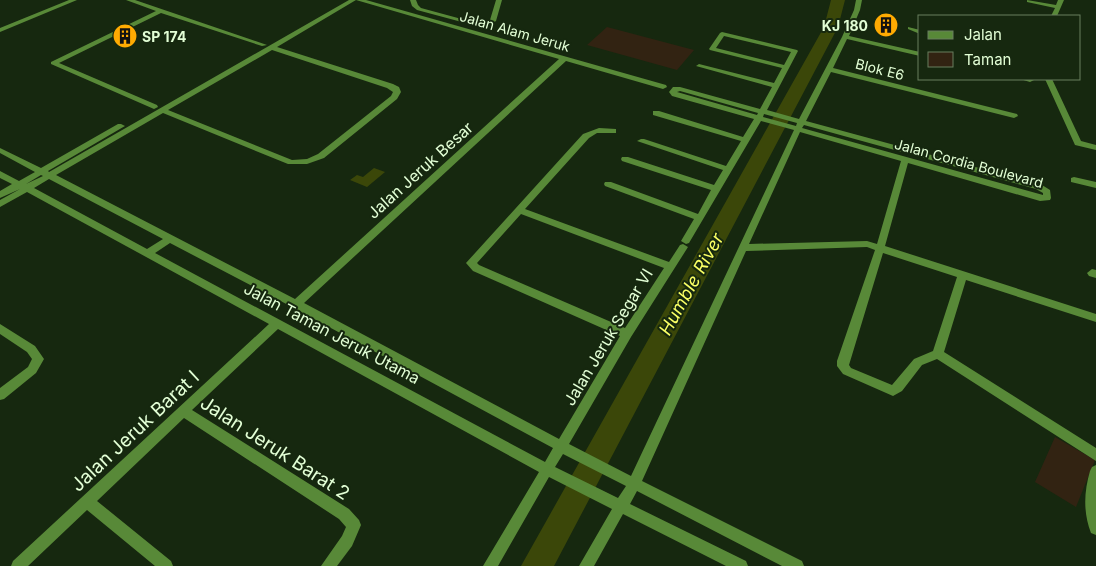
<svg xmlns="http://www.w3.org/2000/svg" width="1096" height="566" font-family="Inter,sans-serif">
<style>
.green{fill:#322312}
.water{fill:#3b4709}
.lines{fill:none;stroke-linecap:round;stroke-linejoin:round}
.river{fill:#3b4709;fill-rule:evenodd}
.minor{fill:#588938;fill-rule:evenodd}
.labels{text-anchor:middle;dominant-baseline:central;stroke-width:4;stroke-linejoin:round;paint-order:stroke}
.far-poi-label{font-size:14px;font-weight:bold;fill:#e3ffd6;stroke:#16280f;text-anchor:end}
.far-street-label{font-size:14px;fill:#e3ffd6;stroke:#16280f}
.street-label{font-size:16px;fill:#e3ffd6;stroke:#16280f}
.water-label{font-size:18px;font-style:italic;fill:#faff64;stroke:#16280f}
.near-street-label{font-size:19px;fill:#e3ffd6;stroke:#16280f}
</style>
<rect width="100%" height="100%" fill="#16280f"/>
<path class="green" d="M607,27L694,50L677,70L587,45Z
M1055,437L1095,460L1076,507L1035,482Z"/>
<path class="water" d="M374,168L385,172L367,187L350,180L357,175L363,177Z"/>
<g class="lines">
<path class="river" d="M831,0H845L838,27L554,566H521L824,27Z"/>
<path class="minor" d="M69,0H77L0,32V28Z
M126,0H135L267,45L262,46L161,13L59,63L157,105L158,107L154,109L51,64V62L156,11Z
M349,0H356L277,47L393,84L399,87L401,92L397,99L324,158L307,164H288L163,113L56,175L295,299L559,59L356,0H366L666,85L667,87L663,89L566,61L304,303L559,439L620,336L473,271L466,263L583,134L599,128L616,129V133H597L589,138L525,209L669,262L680,245L683,244L688,247L631,337L569,444L631,476L794,130L761,121L689,243L686,244L681,241L694,219L605,186L604,184L605,182H611L698,214L711,190L622,161L621,159L622,157H628L714,185L723,170L637,141L641,139H644L726,166L741,141L653,115V111H659L743,137L754,119L672,96L669,92L673,87H680L760,109L772,87L696,66L699,64L774,83L782,68L710,50L709,49L720,33L722,32L797,50L798,51L767,110L799,119L842,37L854,10L856,0H862L860,10L849,36L920,52V56L847,39L833,68L1017,114L1018,116L1014,118L831,72L806,121L1042,185L1050,190L1051,198L1050,200L1040,201L908,163L885,246L1096,314V322L966,280L944,352L1096,448V461L937,359L922,365L902,391L893,396L843,374L837,366V361L875,250L867,247L746,251L642,481L802,561L804,566H782L637,491L630,504L746,561L748,566H726L623,514L594,566H579L612,509L549,477L498,566H483L539,472L278,329L192,410L349,509L359,520L361,525L352,546L337,566H321L342,536L346,527L339,519L184,418L97,501L171,561L173,566H155L87,510L28,566H11L13,561L269,324L27,192L0,207V200L20,189L0,198V191L12,184L0,178V171L19,181L35,172L0,153V148L41,168L118,124H121L125,126L48,171L49,172ZM724,36L791,52L784,65L716,48ZM272,50L387,88L393,92L391,96L318,154L307,159L292,160L168,110ZM680,91L758,113L757,115L677,92ZM764,114L797,123L796,126L763,117ZM804,125L1036,189L1043,193V195L802,128ZM800,132L901,161L877,244L867,241L749,244ZM41,175L43,176L26,184ZM49,179L163,239L147,249L34,188ZM521,214L664,268L625,328L479,265L477,263ZM170,243L292,307L553,448L545,462L155,253ZM883,253L957,277L933,351L914,359L892,385L851,368L849,365ZM563,454L626,486L618,498L555,467Z
M410,0H416L418,5L421,8L480,24L490,20L496,0H502L496,21L484,28L417,10L412,6Z
M1027,0L1056,5L1058,0H1064L1057,16H1051L1055,8L1027,2Z
M908,27L920,30V34L908,29Z
M1020,79H1033L1034,80L1030,82Z
M1045,79H1052L1081,141L1096,145V150L1075,145Z
M1074,177L1096,182V188L1071,182V178Z
M1092,269L1096,270V278L1089,276L1087,273Z
M0,324L35,346L44,359L36,373L4,399L0,400V388L28,367L32,359L27,352L0,334Z
M1096,465V535L1091,533C1083,512 1084,492 1090,471L1092,467Z"/>
</g>
<defs>
<symbol id="building-disc" viewBox="-11 -11 22 22"><circle r="9.5" fill="#ffab02" stroke="#16280f"/><path d="M-4-6H4V6H1V3H-1V6H-4ZM-2.5-4.3h1.7v1.8h-1.7ZM.8-4.3h1.7v1.8H.8ZM-2.5-1h1.7V.8h-1.7ZM.8-1h1.7V.8H.8Z" fill="#111"/></symbol>
</defs>
<g fill-rule="evenodd">
<use href="#building-disc" x="872" y="11" width="28" height="28"/>
<use href="#building-disc" x="111" y="22" width="28" height="28"/>
</g>
<g class="labels">
<g class="far-poi-label">
<text x="868" y="25">KJ 180</text>
<text x="142" y="36" text-anchor="start">SP 174</text>
</g>
<g class="far-street-label">
<text transform="translate(515 31) rotate(16)">Jalan Alam Jeruk</text>
<text transform="translate(880 69) rotate(14)">Blok E6</text>
<text transform="translate(969 163) rotate(15)">Jalan Cordia Boulevard</text>
</g>
<g class="street-label">
<text transform="translate(420 170) rotate(-42)">Jalan Jeruk Besar</text>
<text transform="translate(332 333) rotate(28)">Jalan Taman Jeruk Utama</text>
<text transform="translate(608 337) rotate(-59)">Jalan Jeruk Segar VI</text>
</g>
<g class="water-label">
<text transform="translate(691 284) rotate(-61)">Humble River</text>
</g>
<g class="near-street-label">
<text transform="translate(135 431) rotate(-43)">Jalan Jeruk Barat I</text>
<text transform="translate(275 448) rotate(33)">Jalan Jeruk Barat 2</text>
</g>
</g>
<rect x="918" y="15" width="162" height="65" fill="#16280f" stroke="#687e5f"/>
<rect x="928" y="31" width="25" height="8" fill="#588938" stroke="#687e5f"/>
<text x="964" y="40" font-size="15" fill="#e3ffd6">Jalan</text>
<rect x="928" y="52" width="25" height="15" fill="#322312" stroke="#687e5f"/>
<text x="964" y="65" font-size="15" fill="#e3ffd6">Taman</text>
</svg>
